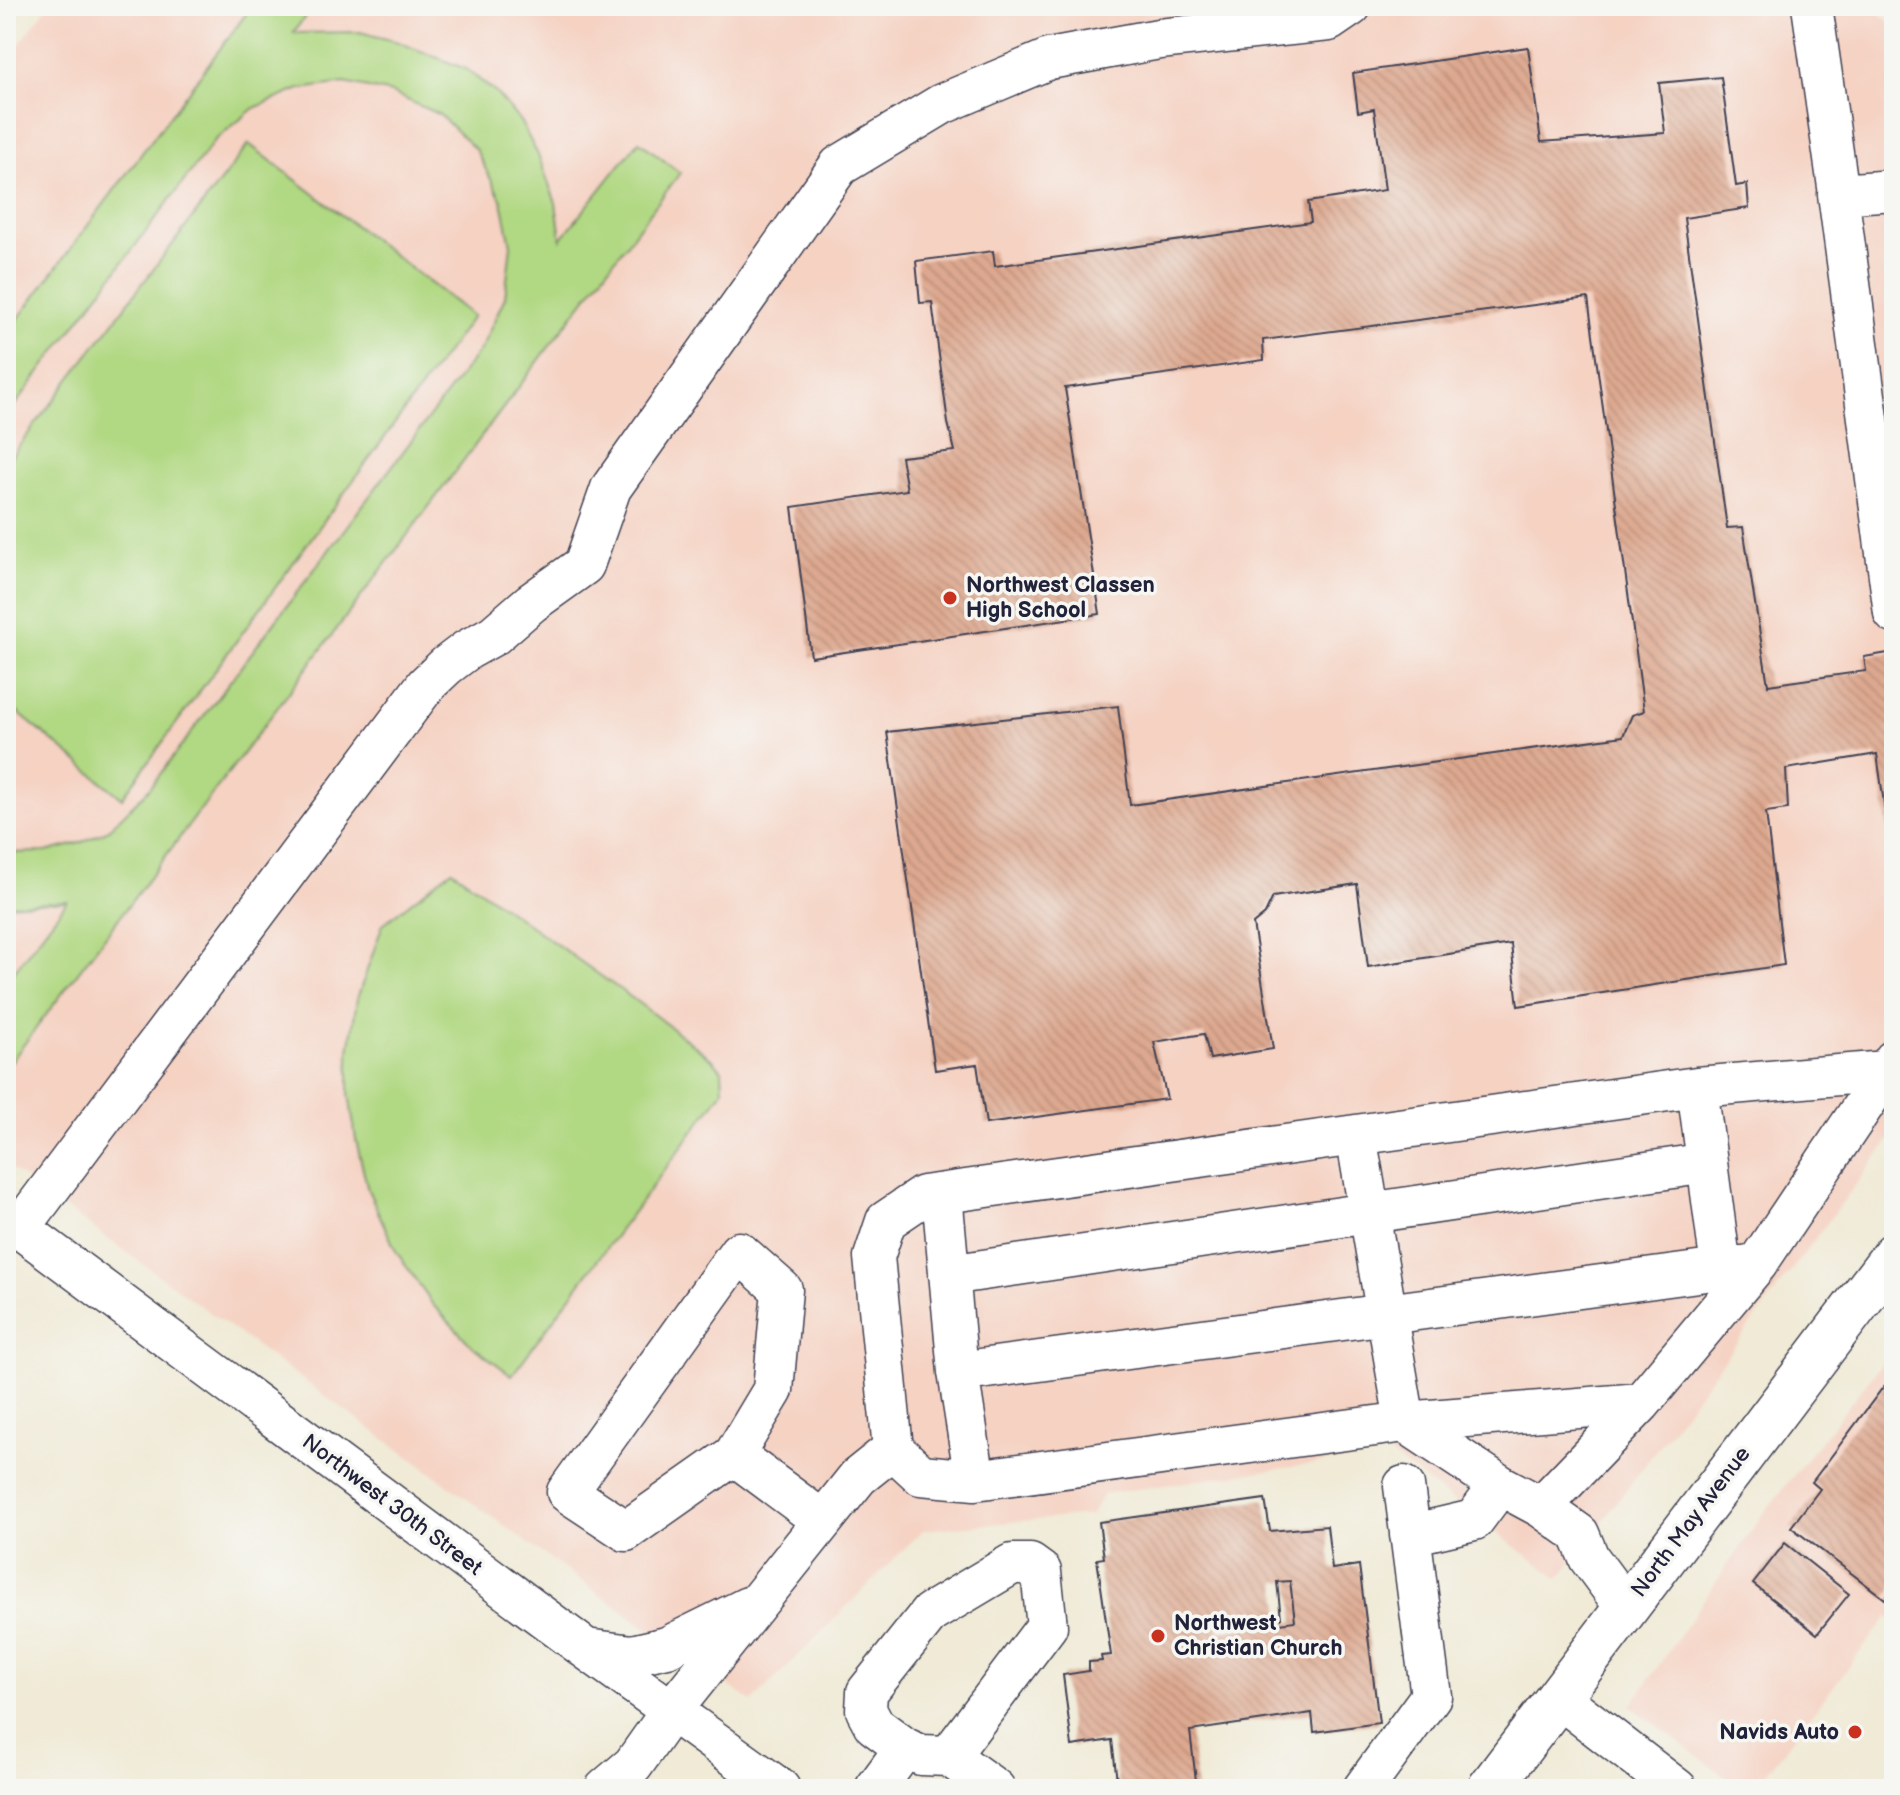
<svg xmlns="http://www.w3.org/2000/svg" width="1900" height="1795" font-family="'Balsamiq Sans',sans-serif">
<style>
.built{fill:#f5d2c2}
.green{fill:#b1d882;stroke:#6a7d5e;stroke-width:2}
.building{fill:url(#building-back-hatch);fill-rule:evenodd}
.lines{fill:none;stroke-linecap:round;stroke-linejoin:round}
.minor-casing{stroke:#414052;stroke-width:43}
.major-casing{stroke:#414052;stroke-width:47}
.minor{stroke:#fff;stroke-width:40}
.major{stroke:#fff;stroke-width:44}
.poi-dot{fill:#c8321e;stroke:#f6f6f2;stroke-width:3}
.labels{text-anchor:middle;dominant-baseline:central;stroke-width:7;stroke-linejoin:round;paint-order:stroke}
.poi-label{font-size:22px;font-weight:bold;fill:#22223b;stroke:#f6f6f2;text-anchor:start}
.street-label{font-size:22px;fill:#22223b;stroke:#f6f6f2}
</style>
<defs>
<pattern id="building-back-hatch" width="6" height="6" patternUnits="userSpaceOnUse" patternTransform="scale(2)"><rect width="6" height="6" fill="#dda88f"/><path d="M-1 5l2 2M0 0l6 6M5-1l2 2" fill="none" stroke="#bd907c"/></pattern>
</defs>
<rect width="100%" height="100%" fill="#f6f6f2"/>
<filter id="ink" filterUnits="userSpaceOnUse"><feTurbulence type="fractalNoise" baseFrequency=".0125" numOctaves="2"/><feDisplacementMap in="SourceGraphic" scale="16" xChannelSelector="R" yChannelSelector="G"/><feConvolveMatrix kernelMatrix="1 2 1 2 8 2 1 2 1" color-interpolation-filters="sRGB"/></filter>
<filter id="wash" filterUnits="userSpaceOnUse"><feTurbulence type="fractalNoise" baseFrequency=".006" numOctaves="4" result="noise"/><feDisplacementMap in="SourceGraphic" scale="32" xChannelSelector="R" yChannelSelector="G"/><feGaussianBlur stdDeviation="1.8" result="paint"/><feColorMatrix in="noise" values="0 0 0 0 0 0 0 0 0 0 0 0 0 0 0 0 0 1.4 0 .05"/><feComposite in="paint" operator="in"/></filter>
<g filter="url(#wash)">
<rect width="100%" height="100%" fill="#f0ead6"/>
<path class="built" d="M48,6H1869L1894,25V1134L1559,1579L1388,1453L1103,1494L1091,1515L923,1530L752,1702L589,1587L6,1165V62Z
M1894,1348V1619L1888,1616L1754,1789H1742L1631,1706L1760,1518Z"/>
<path class="green" d="M252,6H313L293,33L360,32L398,42L466,69L496,93L520,121L538,155L556,203L561,239L639,141L680,173L6,1068V982L67,901L6,905V853L46,852L80,843L107,831L148,790L482,347L505,297L511,245L502,201L476,150L440,115L392,93L345,83L300,89L254,108L215,140L6,417V335Z
M249,144L473,316L122,798L6,703V463Z
M452,870L636,1001L712,1059L722,1070L723,1091L512,1375L472,1346L433,1305L396,1251L368,1190L356,1140L349,1094V1051L357,999L383,924Z"/>
<g id="blocks">
<path class="building" d="M1528,47L1541,142L1665,133L1659,83L1721,77L1736,186L1747,184L1749,208L1684,218L1727,528L1743,527L1768,685L1866,671L1864,657L1894,652V831L1888,832L1877,754L1786,769L1788,809L1766,812L1784,965L1518,1006L1511,944L1368,967L1357,884L1273,897L1265,914L1253,924L1273,1049L1210,1059L1204,1034L1154,1042L1167,1099L986,1124L977,1064L935,1070L887,732L1118,706L1130,805L1623,736L1632,715L1644,711L1588,298L1263,340L1264,360L1065,388L1100,614L811,657L792,507L907,490L901,457L955,451L948,423L932,302L920,303L916,261L993,251L995,266L1311,222L1308,202L1385,190L1374,109L1358,112L1353,73Z
M1894,1384V1587L1885,1599L1791,1527L1820,1489L1812,1482L1884,1386Z
M1265,1499L1270,1531L1327,1526L1332,1569L1359,1565L1379,1723L1314,1732L1312,1713L1190,1731L1197,1789H1118L1112,1740L1072,1746L1063,1675L1089,1671V1662L1102,1661L1101,1656L1111,1655L1097,1559L1104,1558L1099,1522ZM1290,1581L1295,1621L1219,1631L1218,1625L1281,1618L1277,1582Z
M1785,1543L1849,1594L1817,1634L1753,1584Z"/>
</g>
</g>
<g filter="url(#ink)">
<use href="#blocks" fill-opacity="0" stroke="#414052" stroke-width="2"/>
<g class="lines">
<defs>
<path id="minor" d="M1812,6L1839,194
M1894,190L1838,194L1894,613
M1697,1087L1721,1268
M1356,1135L1405,1422L1641,1403
M942,1194L958,1372L1757,1264
M6,1218L586,1649L780,1789
M20,1228L426,685L446,666L467,650L494,635L531,603L584,565L611,488L839,166L942,104L1049,59L1159,39L1329,21L1351,6
M949,1275L1707,1163
M958,1372L975,1480
M734,1455L773,1390L782,1290L739,1252L567,1492L626,1531L734,1455L823,1521
M1541,1507L1500,1485L1405,1422L975,1480L921,1475L893,1449L874,1257L886,1221L923,1196L1697,1087L1886,1071
M1410,1535L1474,1520L1500,1485
M1626,1608L1589,1558L1579,1534L1541,1507L1641,1403L1757,1264L1894,1060
M586,1649L632,1655L667,1647L748,1607
M1558,1697L1677,1789
M905,1748L874,1725L866,1710L867,1692L930,1613L1012,1564H1030L1041,1572L1047,1626L949,1756
M605,1789L633,1765L671,1711L858,1477L893,1449
M875,1789L905,1748L921,1755L949,1756L995,1789
M1363,1789L1431,1696L1404,1486"/>
<path id="major" d="M1489,1789L1894,1255"/>
</defs>
<use href="#minor" class="minor-casing"/>
<use href="#major" class="major-casing"/>
<use href="#minor" class="minor"/>
<use href="#major" class="major"/>
</g>
</g>
<g class="poi-dot">
<circle cx="950" cy="598" r="8"/>
<circle cx="1158" cy="1636" r="8"/>
<circle cx="1855" cy="1732" r="8"/>
</g>
<g class="labels">
<g class="poi-label">
<text x="966" y="585">Northwest Classen<tspan x="966" dy="25">High School</tspan></text>
<text x="1174" y="1623">Northwest<tspan x="1174" dy="25">Christian Church</tspan></text>
<text x="1839" y="1732" text-anchor="end">Navids Auto</text>
</g>
<g class="street-label">
<text transform="translate(392 1505) rotate(37)">Northwest 30th Street</text>
<text transform="translate(1691 1522) rotate(-53)">North May Avenue</text>
</g>
</g>
<rect width="1900" height="1795" fill="none" stroke="#f6f6f2" stroke-width="32"/>
</svg>
